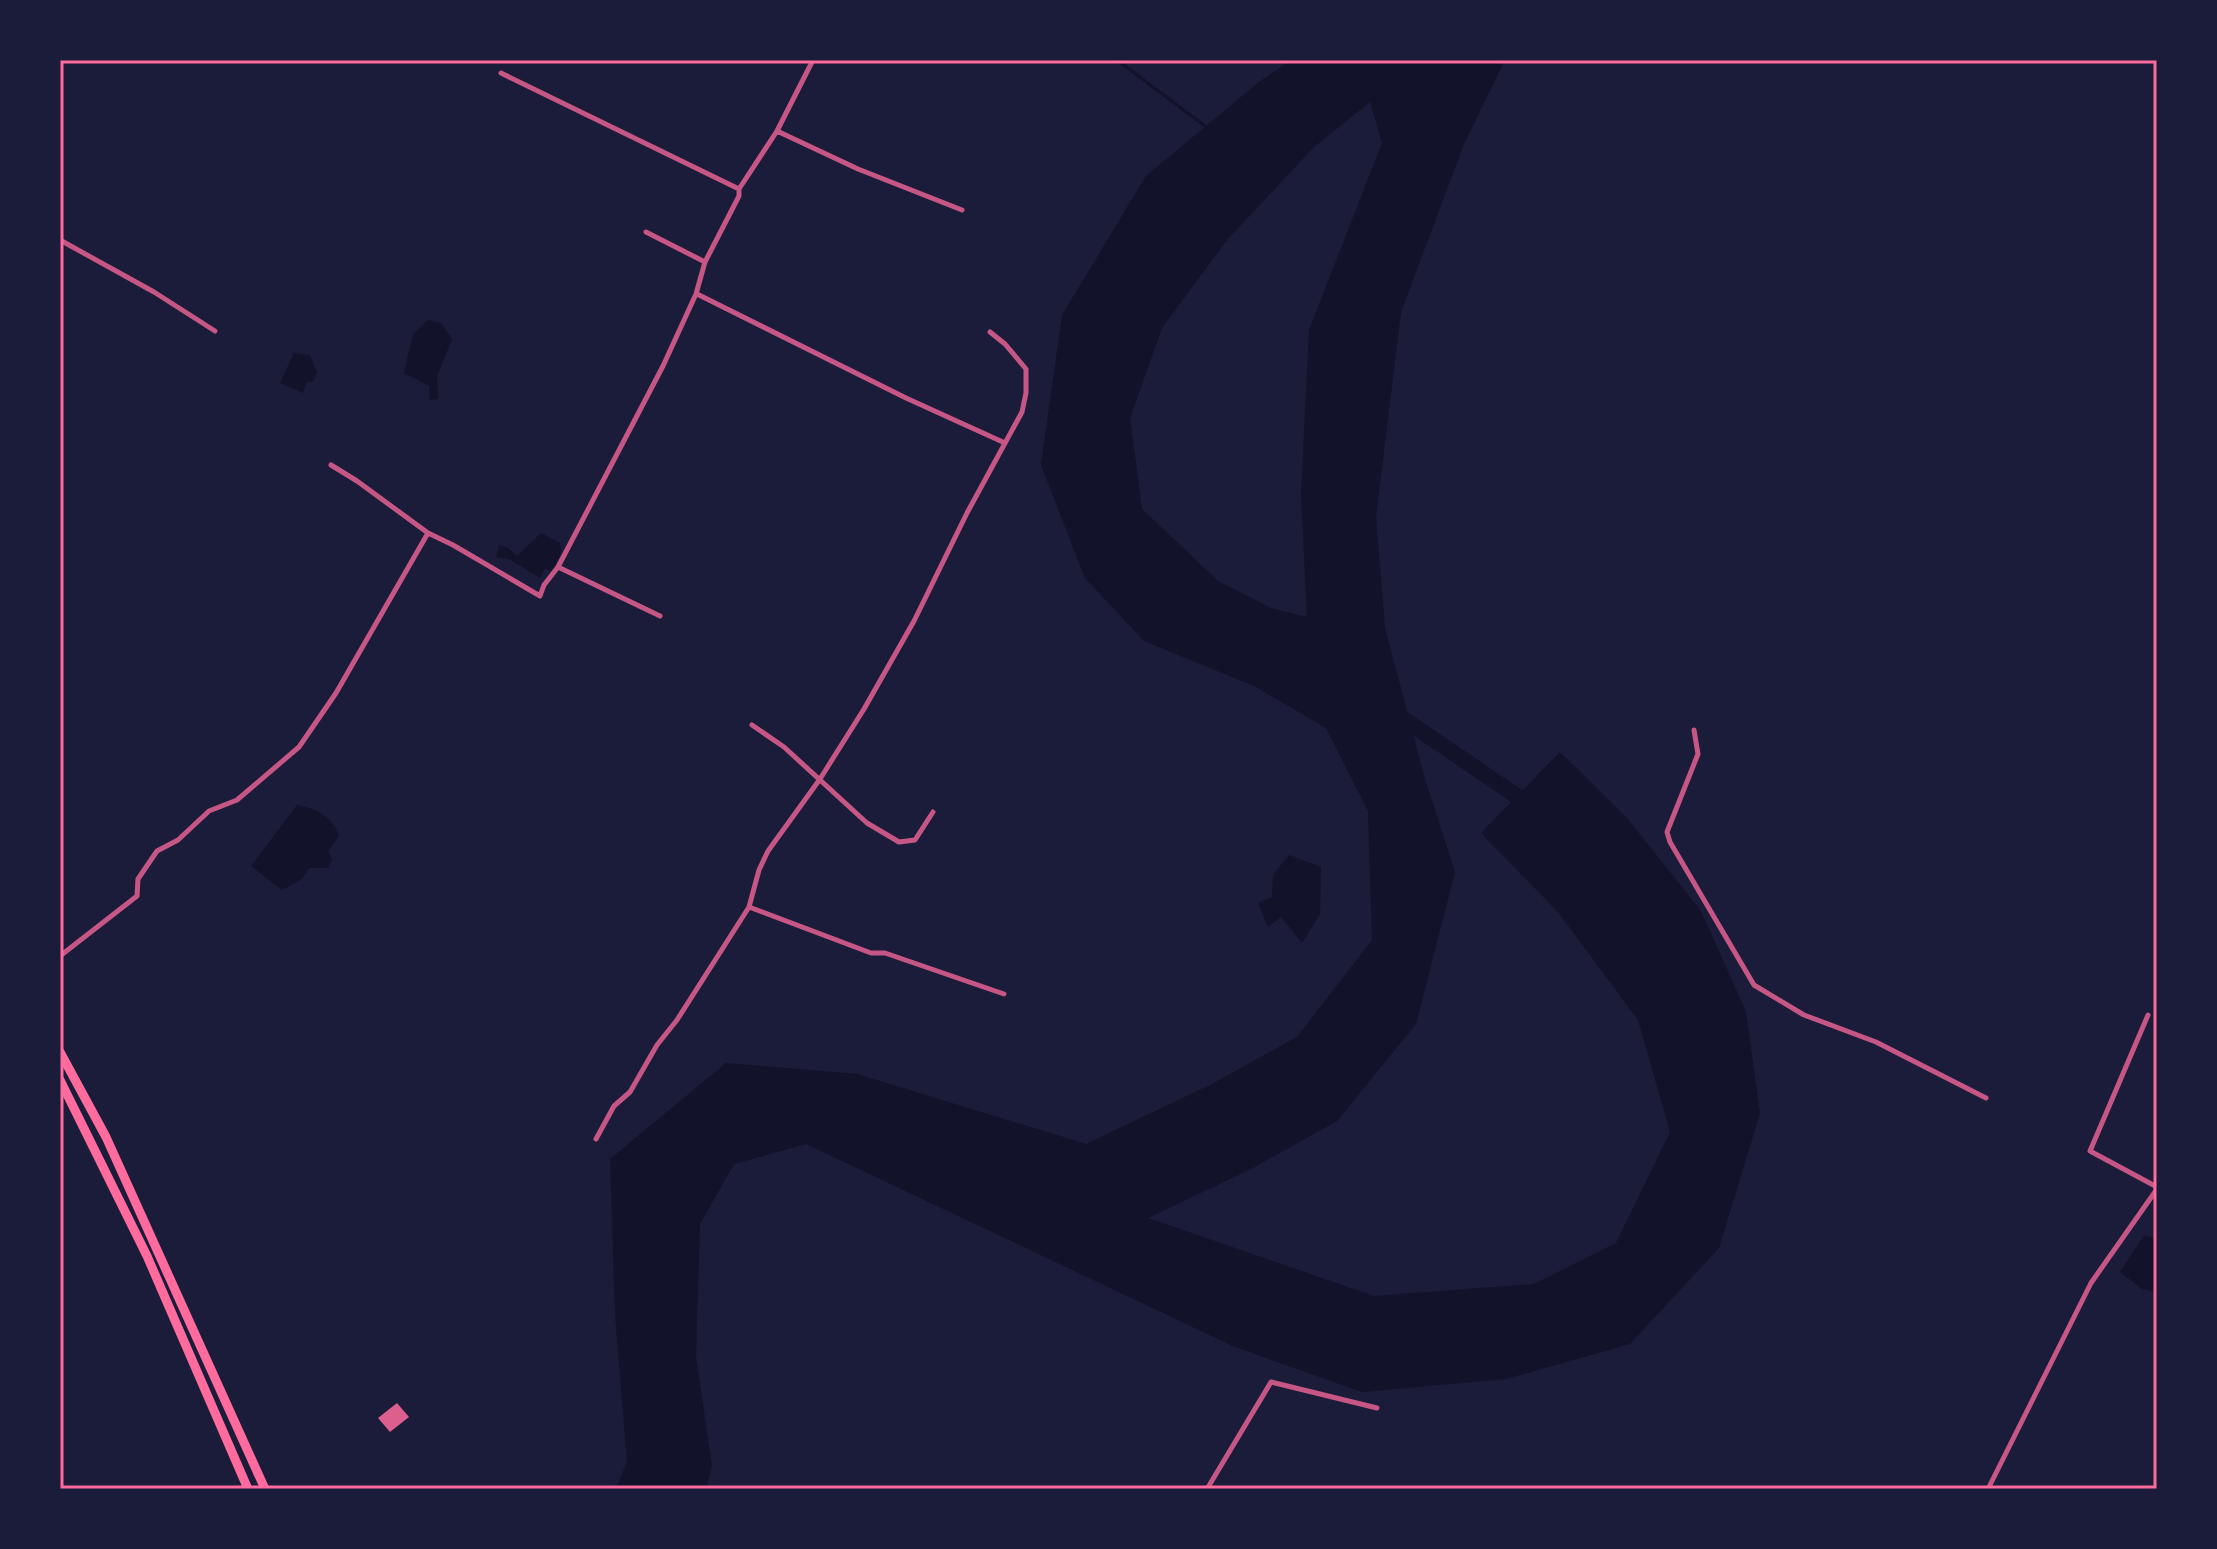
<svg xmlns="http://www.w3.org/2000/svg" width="2217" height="1549" font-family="'IBM Plex Serif',serif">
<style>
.water{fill:#12122b;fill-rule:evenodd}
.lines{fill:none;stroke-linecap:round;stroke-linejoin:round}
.stream{stroke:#12122b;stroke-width:3}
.river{stroke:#12122b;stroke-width:16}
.building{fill:#dd5f8e}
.minor{stroke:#c65784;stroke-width:5}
.trunk{stroke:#ff6b9d;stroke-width:9}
.neatline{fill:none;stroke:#ff6b9d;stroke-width:3}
</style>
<rect width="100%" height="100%" fill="#1b1b3a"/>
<path class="water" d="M1291,60H1505L1464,144L1401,312L1376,517L1385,628L1425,779L1455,872L1416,1024L1337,1121L1253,1168L1148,1218L1374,1296L1534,1284L1616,1243L1670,1132L1638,1020L1558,912L1481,833L1560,752L1627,818L1701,911L1746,1012L1760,1113L1719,1248L1630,1344L1506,1379L1362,1392L1235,1347L806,1144L734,1164L700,1224L696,1357L712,1466L706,1489H616L627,1462L615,1314L610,1159L726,1063L857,1074L1086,1144L1212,1084L1297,1037L1372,940L1368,811L1326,728L1254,686L1144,641L1085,578L1041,465L1062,315L1146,176L1259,82ZM1370,102L1382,143L1309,330L1301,495L1307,617L1271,608L1218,581L1142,509L1130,418L1162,328L1227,240L1314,147Z
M428,320L441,323L452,339L437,376L438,399L430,400L429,386L404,373L413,334Z
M294,353L310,355L317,373L313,382H307L303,393L280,383Z
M541,533L560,543L561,553L551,571L545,568L540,578L509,559L496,557L499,545L508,548L517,556Z
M297,805C316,808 333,817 339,836L328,851L332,859L328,868H309L302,879L282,890L251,866Z
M1289,855L1321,867L1320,914L1302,943L1281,917L1268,927L1258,903L1272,897L1273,875Z
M2144,1235L2157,1240V1292L2142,1289L2120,1272Z"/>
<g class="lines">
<path class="stream" d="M1117,60L1205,126"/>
<path class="river" d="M1395,713L1534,808"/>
</g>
<path class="building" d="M397,1403L409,1417L390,1432L378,1418Z"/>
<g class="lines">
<path class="minor" d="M501,73L739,189
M777,131L858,169L962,210
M646,232L705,262
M60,240L154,292L215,331
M697,294L906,398L1005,443
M331,465L357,481L428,533L453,545L540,596L544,585L558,567L663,366L696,294L705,262L739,196V189L777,131L813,60
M558,567L660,616
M752,725L784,747L867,823L899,842L915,840L933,812
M1694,730L1698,754L1667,832L1670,842L1754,985L1804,1015L1876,1042L1986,1098
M749,907L871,953H885L1004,994
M60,956L137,896L138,879L157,851L178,840L209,811L237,800L299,747L336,693L428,533
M2148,1015L2090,1151L2157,1187
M596,1139L614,1106L630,1092L657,1045L677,1020L749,907L759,870L768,851L820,779L864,709L914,621L967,513L1022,412L1026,393V369L1005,344L990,332
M1207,1489L1271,1382L1377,1408
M1988,1489L2091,1283L2157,1189"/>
<path class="trunk" d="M60,1052L106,1137L265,1489
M60,1080L147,1256L248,1489"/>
</g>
<rect width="2217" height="1549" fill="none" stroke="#1b1b3a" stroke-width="124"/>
<rect x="62" y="62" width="2093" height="1425" class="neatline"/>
</svg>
